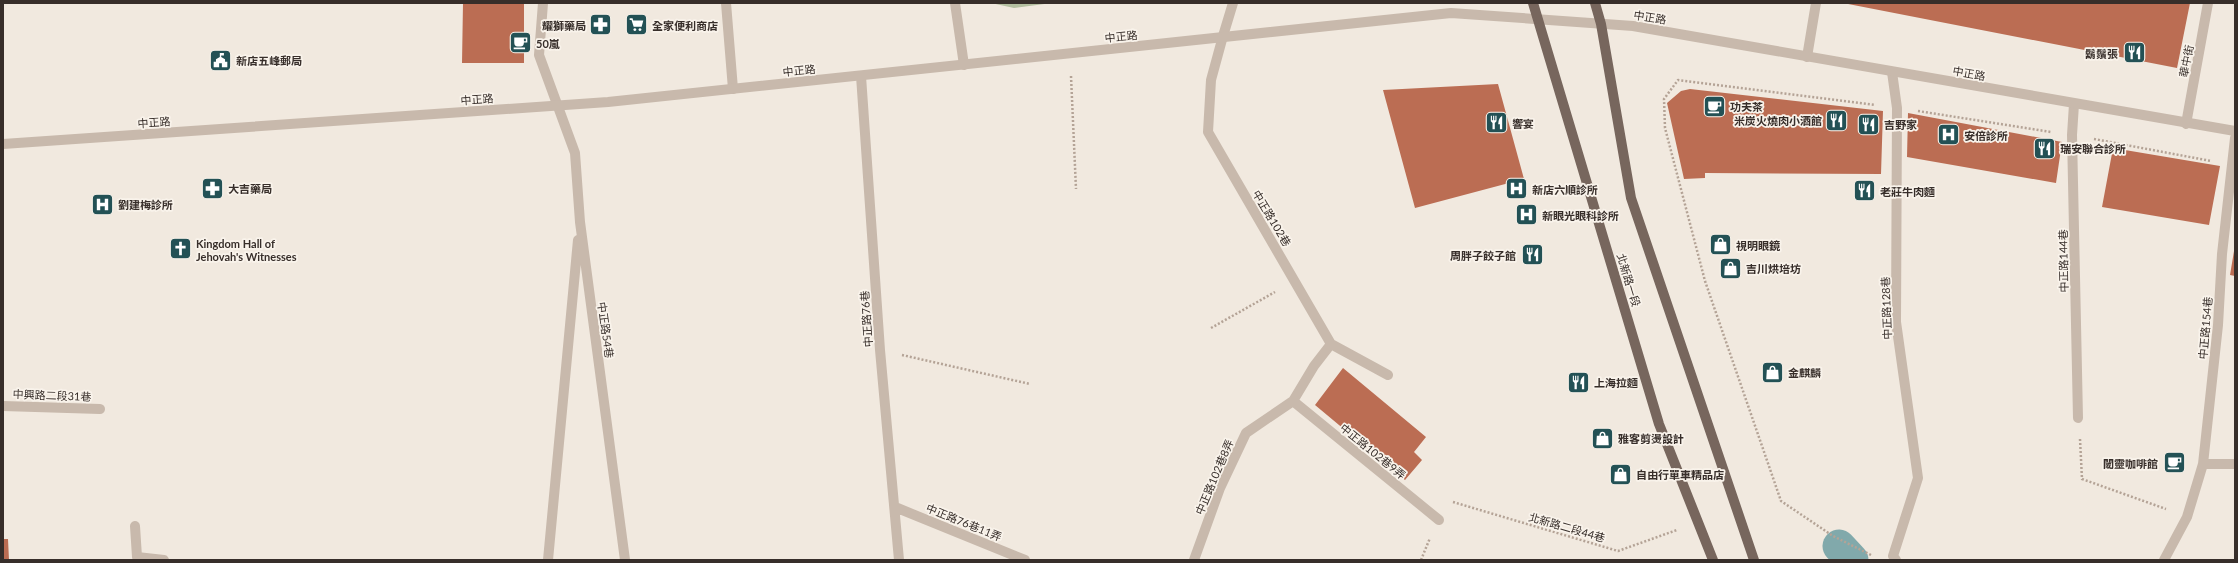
<svg xmlns="http://www.w3.org/2000/svg" width="2238" height="563" font-family="Lato,'Noto Sans TC',sans-serif">
<style>
.green{fill:#b4bfa0}
.lines{fill:none;stroke-linecap:round;stroke-linejoin:round}
.canal{stroke:#81a9ab;stroke-width:33}
.building{fill:#bb6d53}
.path{stroke:#b4a396;stroke-width:2.5;stroke-dasharray:2 2;stroke-linecap:butt}
.service{stroke:#c8b9ac;stroke-width:10}
.minor{stroke:#c8b9ac;stroke-width:10}
.tertiary{stroke:#c8b9ac;stroke-width:10}
.primary{stroke:#77665d;stroke-width:10}
.labels{text-anchor:middle;dominant-baseline:central;stroke-width:3.5;stroke-linejoin:round;paint-order:stroke}
.street-label{font-size:11px;fill:#372e2a;stroke:#f9f3eb}
.poi-label{font-size:11px;font-weight:bold;fill:#372e2a;stroke:#f9f3eb;text-anchor:start}
</style>
<rect width="100%" height="100%" fill="#f1e9df"/>
<path class="green" d="M991,3H1052L1014,8Z"/>
<g class="lines">
<path class="canal" d="M1839,546L1852,560"/>
</g>
<path class="building" d="M463,3H524V63H462Z
M1843,3H2190L2177,68Z
M1498,84L1524,179L1415,208L1383,90Z
M1690,89L1883,111L1881,174L1705,173V178L1684,179L1667,103L1681,91Z
M1908,113L2062,142L2056,183L1907,157Z
M2113,148L2220,166L2209,225L2102,207Z
M2234,251H2235V276L2230,275Z
M1343,368L1426,437L1414,452L1422,460L1405,480L1315,405Z
M3,539H8L9,560H3Z"/>
<g class="lines">
<path class="path" d="M1071,76L1076,189
M1918,111L2051,132
M2094,139L2211,161
M1211,328L1275,292
M902,355L1030,384
M2080,439L2082,479L2166,509
M1453,502L1618,551L1677,530
M1871,555L1833,536L1781,501L1705,281L1665,128L1664,99L1678,80L1875,105
M1421,560L1430,538"/>
<path class="service" d="M543,3L539,55L575,153L580,222L625,560
M726,3L733,89
M1223,36L1211,80L1208,132L1331,344L1388,375
M1807,57L1816,3
M1892,72L1897,108L1896,322L1918,478L1893,556L1896,560
M861,76L880,350L899,560
M2074,104L2072,135L2078,418
M1293,401L1439,520
M3,406L100,409
M2203,464H2235
M895,507L1025,560
M135,526L137,557L164,560
M548,560L578,240
M1194,560L1220,488L1246,433L1293,401L1314,366L1331,344
M2164,560L2187,517L2203,464L2218,325L2222,254L2235,138"/>
<path class="minor" d="M955,3L964,65
M1223,36L1233,3
M2186,124L2208,3"/>
<path class="tertiary" d="M3,144L608,102L1451,13L1633,26L2235,131"/>
<path class="primary" d="M1533,3L1659,424L1713,560
M1595,3L1601,24L1631,198L1754,560"/>
</g>
<defs>
<symbol id="pharmacy-square" viewBox="-11 -11 22 22"><rect x="-9" y="-9" width="18" height="18" rx="4" fill="#235155" stroke="#f9f3eb"/><path d="M-2-6h4v4h4v4h-4v4h-4v-4h-4v-4h4Z" fill="#fff"/></symbol>
<symbol id="supermarket-square" viewBox="-11 -11 22 22"><rect x="-9" y="-9" width="18" height="18" rx="4" fill="#235155" stroke="#f9f3eb"/><path d="M-6-5.5h2.5l.6 2H6L4.5 2H-2.5L-4.4-4H-6ZM-1.5 3.2a1.3 1.3 0 1 0 .1 0ZM3 3.2a1.3 1.3 0 1 0 .1 0Z" fill="#fff"/></symbol>
<symbol id="cafe-square" viewBox="-11 -11 22 22"><rect x="-9" y="-9" width="18" height="18" rx="4" fill="#235155" stroke="#f9f3eb"/><path d="M-5.5-4.5H6V0H3Q3 3.5 0 3.5H-2.5Q-5.5 3.5-5.5 0ZM3-3.2v2h1.7v-2ZM-6 4.5H4V6H-6Z" fill="#fff"/></symbol>
<symbol id="restaurant-square" viewBox="-11 -11 22 22"><rect x="-9" y="-9" width="18" height="18" rx="4" fill="#235155" stroke="#f9f3eb"/><path d="M-5-6h1v4h1v-4h1v4h1v-4h1v5L-1.5 .5V6h-2V.5L-5-1ZM5-6V6H3V1.5H1.5Q1.5-4 5-6Z" fill="#fff"/></symbol>
<symbol id="civic-square" viewBox="-11 -11 22 22"><rect x="-9" y="-9" width="18" height="18" rx="4" fill="#235155" stroke="#f9f3eb"/><path d="M-.6-6.5H3V-4.5H.6V-3L4-1V1h2V6H-6V1h2V-1L-.6-3ZM-1.2 2.5V6h2.4V2.5Z" fill="#fff"/></symbol>
<symbol id="hospital-square" viewBox="-11 -11 22 22"><rect x="-9" y="-9" width="18" height="18" rx="4" fill="#235155" stroke="#f9f3eb"/><path d="M-5-5h3v3.5h4V-5h3V5h-3V1.5h-4V5h-3Z" fill="#fff"/></symbol>
<symbol id="shop-square" viewBox="-11 -11 22 22"><rect x="-9" y="-9" width="18" height="18" rx="4" fill="#235155" stroke="#f9f3eb"/><path d="M-5-2.5h2.3a2.7 3.5 0 0 1 5.4 0H5L5.5 6h-11ZM-1.5-2.5h3a1.5 2.3 0 0 0-3 0Z" fill="#fff"/></symbol>
<symbol id="church-square" viewBox="-11 -11 22 22"><rect x="-9" y="-9" width="18" height="18" rx="4" fill="#235155" stroke="#f9f3eb"/><path d="M-1.2-6h2.4v3.5h3.3v2.4h-3.3V6h-2.4V-.1h-3.3v-2.4h3.3Z" fill="#fff"/></symbol>
</defs>
<g fill-rule="evenodd">
<use href="#pharmacy-square" x="588" y="12" width="25" height="25"/>
<use href="#supermarket-square" x="624" y="12" width="25" height="25"/>
<use href="#cafe-square" x="508" y="30" width="25" height="25"/>
<use href="#restaurant-square" x="2122" y="40" width="25" height="25"/>
<use href="#civic-square" x="208" y="48" width="25" height="25"/>
<use href="#cafe-square" x="1702" y="94" width="25" height="25"/>
<use href="#restaurant-square" x="1824" y="108" width="25" height="25"/>
<use href="#restaurant-square" x="1484" y="110" width="25" height="25"/>
<use href="#restaurant-square" x="1856" y="112" width="25" height="25"/>
<use href="#hospital-square" x="1936" y="122" width="25" height="25"/>
<use href="#restaurant-square" x="2032" y="136" width="25" height="25"/>
<use href="#pharmacy-square" x="200" y="176" width="25" height="25"/>
<use href="#hospital-square" x="1504" y="176" width="25" height="25"/>
<use href="#restaurant-square" x="1852" y="178" width="25" height="25"/>
<use href="#hospital-square" x="90" y="192" width="25" height="25"/>
<use href="#hospital-square" x="1514" y="202" width="25" height="25"/>
<use href="#shop-square" x="1708" y="232" width="25" height="25"/>
<use href="#church-square" x="168" y="236" width="25" height="25"/>
<use href="#restaurant-square" x="1520" y="242" width="25" height="25"/>
<use href="#shop-square" x="1718" y="256" width="25" height="25"/>
<use href="#shop-square" x="1760" y="360" width="25" height="25"/>
<use href="#restaurant-square" x="1566" y="370" width="25" height="25"/>
<use href="#shop-square" x="1590" y="426" width="25" height="25"/>
<use href="#cafe-square" x="2162" y="450" width="25" height="25"/>
<use href="#shop-square" x="1608" y="462" width="25" height="25"/>
</g>
<g class="labels">
<g class="street-label">
<text transform="translate(1650 17) rotate(9)">中正路</text>
<text transform="translate(1121 36) rotate(-6)">中正路</text>
<text transform="translate(2186 61) rotate(-79)">華中街</text>
<text transform="translate(799 70) rotate(-6)">中正路</text>
<text transform="translate(1969 73) rotate(10)">中正路</text>
<text transform="translate(477 99) rotate(-4)">中正路</text>
<text transform="translate(154 122) rotate(-4)">中正路</text>
<text transform="translate(1272 218) rotate(59)">中正路102巷</text>
<text transform="translate(2063 261) rotate(-91)">中正路144巷</text>
<text transform="translate(1629 280) rotate(73)">北新路一段</text>
<text transform="translate(1886 308) rotate(-92)">中正路128巷</text>
<text transform="translate(866 319) rotate(-94)">中正路76巷</text>
<text transform="translate(2205 328) rotate(-85)">中正路154巷</text>
<text transform="translate(606 330) rotate(82)">中正路54巷</text>
<text transform="translate(52 395) rotate(2)">中興路二段31巷</text>
<text transform="translate(1373 451) rotate(39)">中正路102巷9弄</text>
<text transform="translate(1214 477) rotate(-67)">中正路102巷8弄</text>
<text transform="translate(964 522) rotate(22)">中正路76巷11弄</text>
<text transform="translate(1567 527) rotate(16)">北新路二段44巷</text>
</g>
<g class="poi-label">
<text x="586" y="25" text-anchor="end">耀獅藥局</text>
<text x="652" y="25">全家便利商店</text>
<text x="536" y="43">50嵐</text>
<text x="2118" y="53" text-anchor="end">鬍鬚張</text>
<text x="236" y="60">新店五峰郵局</text>
<text x="1730" y="106">功夫茶</text>
<text x="1822" y="120" text-anchor="end">米炭火燒肉小酒館</text>
<text x="1512" y="123">響宴</text>
<text x="1884" y="124">吉野家</text>
<text x="1964" y="135">安倍診所</text>
<text x="2060" y="148">瑞安聯合診所</text>
<text x="228" y="188">大吉藥局</text>
<text x="1532" y="189">新店六順診所</text>
<text x="1880" y="191">老莊牛肉麵</text>
<text x="118" y="204">劉建梅診所</text>
<text x="1542" y="215">新眼光眼科診所</text>
<text x="196" y="243">Kingdom Hall of<tspan x="196" dy="13">Jehovah's Witnesses</tspan></text>
<text x="1736" y="245">視明眼鏡</text>
<text x="1516" y="255" text-anchor="end">周胖子餃子館</text>
<text x="1746" y="268">吉川烘培坊</text>
<text x="1788" y="372">金麒麟</text>
<text x="1594" y="382">上海拉麵</text>
<text x="1618" y="438">雅客剪燙設計</text>
<text x="2158" y="463" text-anchor="end">閾靈咖啡館</text>
<text x="1636" y="474">自由行單車精品店</text>
</g>
</g>
<rect width="2238" height="563" fill="none" stroke="#372e2a" stroke-width="8"/>
</svg>
